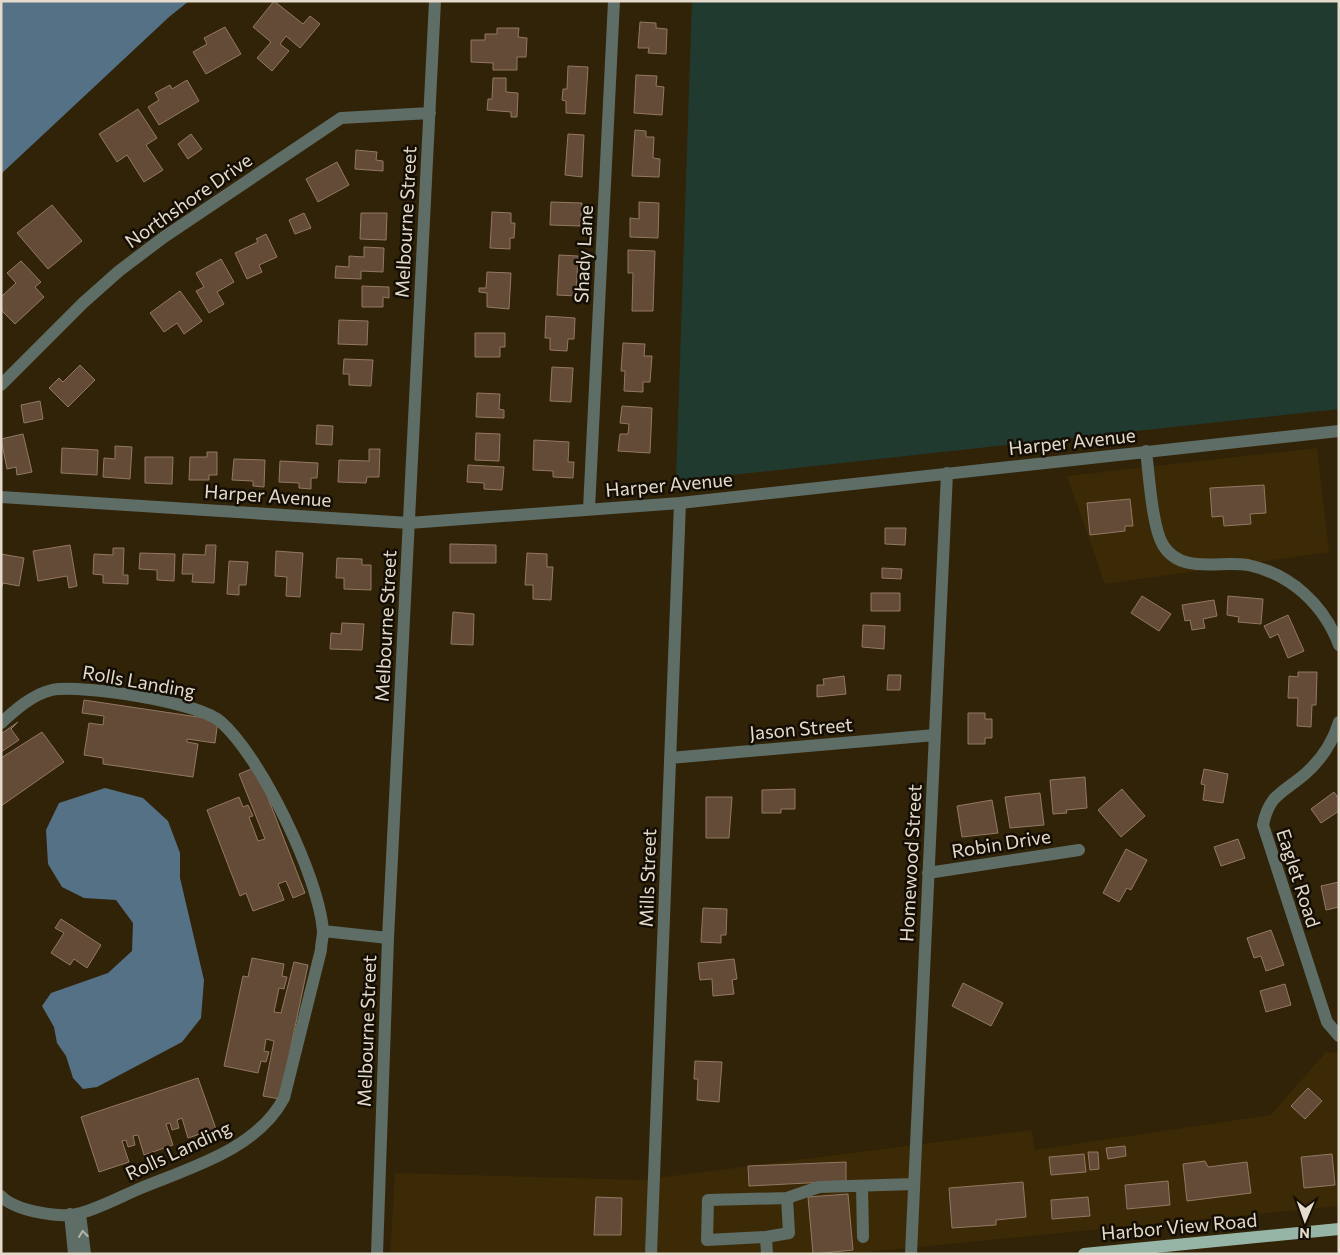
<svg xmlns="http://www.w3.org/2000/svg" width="1340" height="1255" font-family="Commissioner,sans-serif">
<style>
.built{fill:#3c2a06}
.green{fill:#213a2f}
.water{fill:#547186}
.building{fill:#644b37;stroke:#937863}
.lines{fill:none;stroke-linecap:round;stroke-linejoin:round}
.minor{stroke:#5e6d66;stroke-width:12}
.major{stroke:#96b5a6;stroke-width:12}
.oneway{stroke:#b5b4a8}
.labels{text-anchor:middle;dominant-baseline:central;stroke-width:5;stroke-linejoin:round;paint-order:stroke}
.street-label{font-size:19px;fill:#e4dbcc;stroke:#140e04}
</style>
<rect width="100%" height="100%" fill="#312308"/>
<path class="built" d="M1317,448L1329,552L1105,584L1067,476Z
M1326,1052L1339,1053V1206L847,1254H390L395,1173L641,1180L1032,1130L1035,1150L1271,1115Z"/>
<path class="green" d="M692,1H1339V409L676,481Z"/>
<path class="water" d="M1,1H189L169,17L1,174Z
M105,788L143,798L168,821L180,853V878L204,980L201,1018L182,1042L97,1087L83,1089L73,1078L66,1056L57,1043L54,1027L42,1006L51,993L108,973L132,951L133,923L116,900L84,898L62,887L48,864L46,830L59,803Z"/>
<path class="building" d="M274,1L303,24L310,16L320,24L300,48L286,36L280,44L289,51L272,71L257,58L271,42L253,27Z
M640,22L656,23V28L667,29L666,54L648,53L649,48H638Z
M225,27L241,54L206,74L193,52L207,44L204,38Z
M497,28H519L518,37L527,38L526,57H517V70H493V63L471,62V40H485V34H497Z
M568,66L588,67L585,114L566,113V101L562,100L563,89H567Z
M636,75L657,76L656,86L664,87L662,115L634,113Z
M493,78H506V92L518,93L517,117H511V112L487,110L488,99H492Z
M187,80L199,101L159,125L148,107L159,100L155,93L170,85L172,89Z
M138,109L157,138L146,145L163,170L144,182L127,155L117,162L99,134Z
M635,130L646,131V137H654L653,158L660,159L659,177L632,176Z
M191,134L202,149L188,159L178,144Z
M568,134L584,135L582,177L565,175Z
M356,150L377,152L376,160L383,161V171L355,169Z
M337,162L349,185L318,202L306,179Z
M551,202L582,203L580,226L550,225Z
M639,202L659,203L658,238L630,237V218L639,219Z
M52,205L82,241L48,269L17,233Z
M492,212L511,213V223H515L514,238H510V249L490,248Z
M304,213L311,228L295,234L289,220Z
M361,213H387L386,240L360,239Z
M266,234L277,257L259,265L262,272L247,279L235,253L258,242L256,239Z
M364,247L384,248L383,272L361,271V279L335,278L336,266L349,267V256L364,257Z
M628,250L655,251L653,311H632L633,273H628Z
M559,255L578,256L576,296L557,295Z
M221,259L234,282L217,292L224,304L209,313L196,291L204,287L196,273Z
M21,261L41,282L35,287L44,297L15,324L1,310V297L16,283L7,273Z
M487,272L511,273L509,309L487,307V293L479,292V288H486Z
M362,286L389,287V298L383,297V307H362Z
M180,291L202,321L184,334L177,323L164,332L150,313Z
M546,316L575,318L574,339H568L567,351L550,350V338H545Z
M339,320L368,321L367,345L338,344Z
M475,333H505V347H500V357H475Z
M623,343L645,344L644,356H652L650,382H643V392L624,391L625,371H621Z
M344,359L373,360L371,386L349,385V374H343Z
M80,365L95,380L68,407L49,388L59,378L63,382Z
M552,367L573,368L571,402L550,401Z
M477,393L500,394L499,409L504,410V418L476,417Z
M40,401L43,419L24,423L21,405Z
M622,406L652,408L650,453L618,451L620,434H628L629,424L620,423Z
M317,425L333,426L332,445L316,444Z
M476,433L500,434L499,461L475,460Z
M23,434L32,472L17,475L16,467L7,469L1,439Z
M534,440L569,442L568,462H574L573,478L553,477V471L533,470Z
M115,446L132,447L130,479L103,477L104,458L115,459Z
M62,448L98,450L97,475L61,473Z
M369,449H380L379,477H367L366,483L338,482L339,460L369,461Z
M207,452H217V475H209V480H189L190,457H207Z
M145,457H173L172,484L145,483Z
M234,459L265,460L264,487L253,486V481L232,480Z
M280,461L318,463L317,478H311V489L299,488V483L279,482Z
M468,465L504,467L502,490L484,489V483L467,482Z
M1264,485L1266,513L1250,514L1251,524L1224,526L1223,516L1212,517L1210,488Z
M1130,499L1133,526H1125V531L1090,535L1087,503Z
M885,528H906L905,545L885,544Z
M450,544L496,545V563H450Z
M70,545L77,586L69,588L67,576L38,581L33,551Z
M206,545H216L214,583L192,582L193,574H182L183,554L205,555Z
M113,548H124L123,575H128V584L103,583V575L93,574L94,554L113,555Z
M276,551L303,553L300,597L286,596L287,577L275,576Z
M140,553L175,554L174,581L157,580V570L139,569Z
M527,553L547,554V567H553L551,600L533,599V585H525Z
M1,554L24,558L19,586L3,583L1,589Z
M337,558L362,559V565H371V590L344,589V578H336Z
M229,561L248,562L246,585H239V595L227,594Z
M882,568L902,569L901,579L882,578Z
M871,593H900V611H871Z
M1142,596L1171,614L1159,631L1131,613Z
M1228,596L1263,599L1261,624L1238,622L1239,617L1227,615Z
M1214,600L1217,616L1203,619L1205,628L1192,630L1190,620L1185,621L1182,605Z
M453,612L474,614L473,645L451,644Z
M1288,615L1304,651L1288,658L1278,634L1270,638L1264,626Z
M342,623L364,624L362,650L330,649L331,633L341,634Z
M863,625L885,626L884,649L862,647Z
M1298,672H1317L1316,705H1312L1311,727L1297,726L1298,698H1288L1289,676L1298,677Z
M888,675H901L900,690H887Z
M844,676L846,694L817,697V685H824L823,679Z
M84,700L218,720L215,743L187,739V742L198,744L193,777L103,764V758L84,755L89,723L103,725L104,716L82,713Z
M968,713H985V719H992V738H985V744H968Z
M18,722L11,729L19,740L1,752V734Z
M42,732L64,762L1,806V758Z
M256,767L305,893L293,898L286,881L278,884L284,900L253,911L246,893L240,896L207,810L239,797L243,807L248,805L253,816L249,817L258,841L265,839L239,774Z
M1204,769L1228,774L1223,803L1203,800L1205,785L1201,784Z
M1085,777L1087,808L1066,810L1067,813L1053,814L1050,780Z
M795,789V809H781V813H762V790Z
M1122,789L1145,816L1121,837L1098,810Z
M1334,792L1339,799V811L1321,823L1311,809Z
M1040,793L1044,825L1010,828L1005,797Z
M706,797H732L729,838H706Z
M992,800L998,833L962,837L957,806Z
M1238,839L1245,858L1221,866L1214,847Z
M1126,849L1147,860L1131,890L1127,888L1119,902L1103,893Z
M1339,882V907L1326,910L1321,886Z
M703,908L727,909L726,935H721V943L701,942Z
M61,919L101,945L87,968L74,959L70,965L51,953L64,933L55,928Z
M1271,930L1284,965L1266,971L1261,956L1254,958L1247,938Z
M252,958L284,964L282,976L287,977L284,989L279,988L274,1012L281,1013L294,962L308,965L280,1099L263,1096L274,1041L266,1039L264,1051L269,1052L266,1062L261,1061L258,1073L224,1066L243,976L248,977Z
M734,959L737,979L732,980L734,994L713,996L712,979L700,980L698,963Z
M963,983L1003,1003L991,1026L952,1006Z
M1285,984L1291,1005L1266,1012L1260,991Z
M695,1061L722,1062L719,1102L697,1100L698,1079H694Z
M198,1078L216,1129L188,1138L182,1118L177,1120L179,1128L172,1130L170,1123L166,1124L173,1145L144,1155L138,1135L133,1136L135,1145L128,1147L126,1140L122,1141L129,1162L99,1172L81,1117Z
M1308,1088L1322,1101L1305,1119L1291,1106Z
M1125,1146L1126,1156L1108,1159L1106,1148Z
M1088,1152H1098L1099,1169L1090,1170Z
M1084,1154L1086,1172L1051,1175L1049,1157Z
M1332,1154L1335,1185L1304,1188L1301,1157Z
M1205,1161L1208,1167L1247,1162L1251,1193L1187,1201L1183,1164Z
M846,1162V1181L749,1186L748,1166Z
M1168,1181L1170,1205L1127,1209L1125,1185Z
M1023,1182L1026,1217L996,1220V1225L952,1228L949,1188Z
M848,1194L853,1250L813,1254L808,1197Z
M596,1197L622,1198L621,1235H594Z
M1088,1197L1090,1216L1052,1219L1051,1200Z"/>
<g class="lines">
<path class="minor" d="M1,385L83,303L119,271L164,237L341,118L430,113
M1146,451C1149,474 1152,527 1163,545C1181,575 1220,560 1248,565C1291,574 1324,605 1339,645
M1,497L409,523L680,503L1339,431
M589,509L614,1
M1339,722C1333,742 1320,761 1305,774C1283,793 1269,794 1263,825L1327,1022L1339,1036
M1,723C15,710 33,694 52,690C81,684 199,702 221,722C261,757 319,877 323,931C323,937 321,944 321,950L284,1098C257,1149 192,1167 141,1188C122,1196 102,1207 81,1213C62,1219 15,1211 1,1196
M670,758L935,735
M928,873L1079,850
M323,931L388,938
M862,1186L863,1237
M70,1214L74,1254
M80,1214L85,1254
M766,1237L707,1240L708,1200L787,1198
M377,1254L388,938L435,1
M651,1254L680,503
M767,1254L766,1237L789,1233L787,1198L819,1187L914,1184
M911,1254L947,473"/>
<path class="major" d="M1084,1254L1339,1229"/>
</g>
<defs><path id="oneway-chevron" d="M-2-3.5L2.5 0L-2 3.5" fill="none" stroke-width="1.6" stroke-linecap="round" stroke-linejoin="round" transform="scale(1.25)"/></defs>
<use class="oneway" href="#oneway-chevron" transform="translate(83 1234) rotate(-97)"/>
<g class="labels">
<g class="street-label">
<text transform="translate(188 200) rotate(-35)">Northshore Drive</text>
<text transform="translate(405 222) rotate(-87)">Melbourne Street</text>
<text transform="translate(583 254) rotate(-87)">Shady Lane</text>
<text transform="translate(1072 441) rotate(-6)">Harper Avenue</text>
<text transform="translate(669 484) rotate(-5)">Harper Avenue</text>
<text transform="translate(268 495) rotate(4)">Harper Avenue</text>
<text transform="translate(385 626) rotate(-87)">Melbourne Street</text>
<text transform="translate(139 681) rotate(10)">Rolls Landing</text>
<text transform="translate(801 728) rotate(-5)">Jason Street</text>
<text transform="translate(1001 843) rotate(-9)">Robin Drive</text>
<text transform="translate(910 863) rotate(-87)">Homewood Street</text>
<text transform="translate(647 878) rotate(-88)">Mills Street</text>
<text transform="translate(1299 878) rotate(72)">Eaglet Road</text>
<text transform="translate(366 1031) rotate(-88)">Melbourne Street</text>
<text transform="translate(178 1150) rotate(-25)">Rolls Landing</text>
<text transform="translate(1179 1226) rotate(-5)">Harbor View Road</text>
</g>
</g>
<rect width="1340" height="1255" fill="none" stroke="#e4dbcc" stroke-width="5"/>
<g transform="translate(1305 1220) rotate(182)" stroke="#140e04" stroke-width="4" paint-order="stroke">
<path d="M0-4L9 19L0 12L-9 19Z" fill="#e4dbcc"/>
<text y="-8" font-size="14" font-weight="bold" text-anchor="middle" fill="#e4dbcc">N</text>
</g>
</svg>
